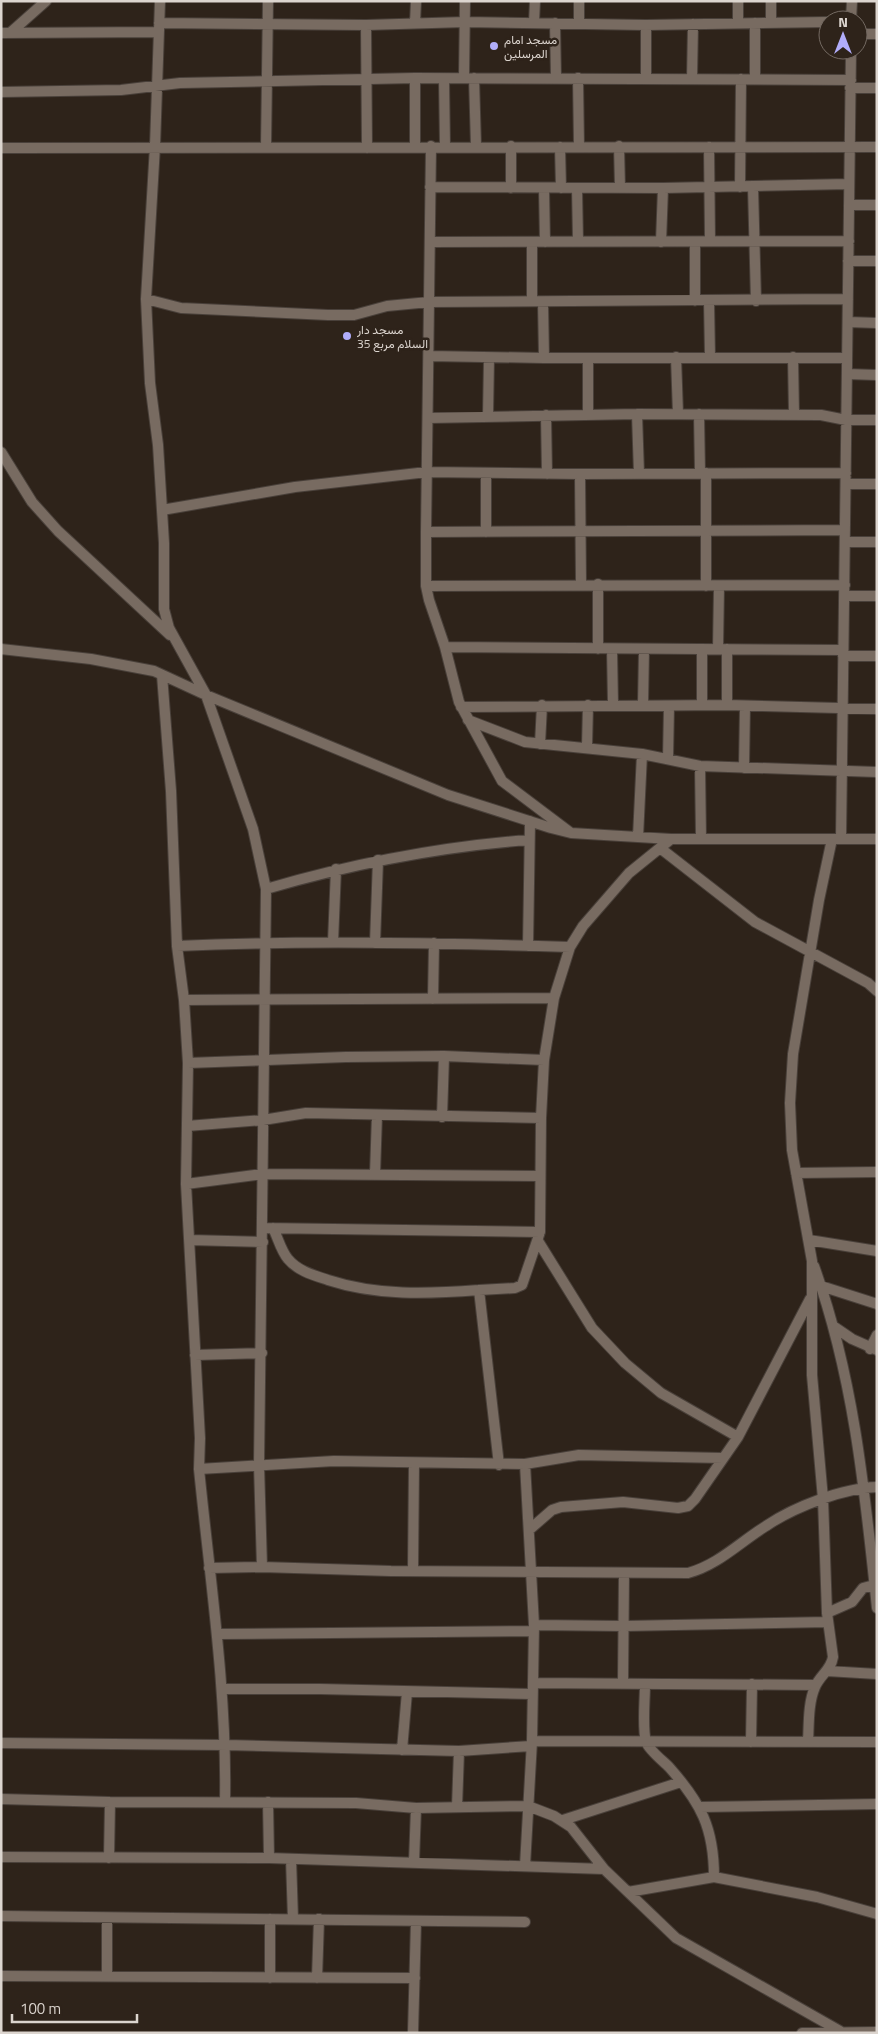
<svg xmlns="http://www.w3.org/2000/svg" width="878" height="2034" font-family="'Titillium Web',Vazirmatn,sans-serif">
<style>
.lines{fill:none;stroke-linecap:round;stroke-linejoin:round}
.minor-casing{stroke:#49403a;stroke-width:12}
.minor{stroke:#786b61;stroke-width:10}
.poi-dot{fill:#b1adfa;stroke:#2e231a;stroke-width:2}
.labels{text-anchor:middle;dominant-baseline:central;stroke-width:5;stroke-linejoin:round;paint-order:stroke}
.poi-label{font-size:12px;fill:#dcd5cf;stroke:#2e231a;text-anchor:start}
</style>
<rect width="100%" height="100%" fill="#2e231a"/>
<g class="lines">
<defs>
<path id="minor" d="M160,1L155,146L146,299L150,383L158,445L164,543V609L169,628L206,695L253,829L266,889L259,1465L262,1567L209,1568
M851,20L852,1
M534,22L535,1
M159,23L366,25L465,22L646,25L828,22
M415,23L416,1
M555,23L556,78
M579,23V1
M738,23V1
M771,23V1
M366,25L367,148
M1,33L158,32
M10,33L46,1
M858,34H877
M415,78V146
M464,78L465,1
M474,78L476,146
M578,78L579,147
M755,78V23
M444,79L445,146
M646,79V25
M692,79L693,24
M850,88H877
M1,92L121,90L180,83L415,78L851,80
M431,146L426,532V586L429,600L445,647L459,702L502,781L571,833
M511,146V188
M619,146L620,188
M266,147L268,1
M560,147L561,188
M709,147L710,241
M1,148L877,147
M430,187L663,188L849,184
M740,187L741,79
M753,187L756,301
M544,188L545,242
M577,188L578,241
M849,205H877
M430,242L849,241
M532,242V301
M661,242L663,188
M695,242V301
M848,261H877
M146,299L181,308L328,315H354L387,306L429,302L848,299
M709,301L710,357
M543,302L544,358
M848,322L877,323
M429,356L544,358H847
M676,357L678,414
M793,357L794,415
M588,358V415
M847,374L877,375
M637,414L639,474
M699,414L700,473
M546,415L547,474
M488,416L489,358
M428,418L637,414L821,415L846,420H877
M1,452L32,502L58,531L170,635
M486,473V532
M706,473V586
M580,474L581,584
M846,484H877
M162,510L295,487L427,472L580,474L846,473
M426,532L845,530
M845,542H877
M598,584V649
M426,586L845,585
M844,596H877
M445,647L843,650
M1,649L91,659L154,671L206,695L448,795L551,828L571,833L671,839
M612,649L613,705
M718,649L719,586
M727,649V705
M843,656H877
M162,675L171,791L177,946L184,1000L188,1063L186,1184L200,1438L199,1469C210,1580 227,1690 225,1802
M643,705L644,649
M702,705V650
M461,707L727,705L877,709
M468,720L525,742L642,754L700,766L877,772
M540,744L542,705
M587,747L588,705
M668,759L669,706
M700,766L701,839
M744,768L745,706
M638,837L642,754
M841,839L851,50
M660,848L755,922L868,983L877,991
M266,889C355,863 437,847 529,840
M333,942L336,869
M375,943L378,860
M177,946C308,940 439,943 570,947
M528,946L530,821
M433,999L434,943
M184,1000L554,998
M188,1063L346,1057L444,1056L544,1060
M442,1117L444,1056
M187,1126L263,1120L306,1113L541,1118
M796,1173L877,1172
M375,1174L377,1115
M186,1184L263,1174L540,1176
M263,1228L540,1232
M273,1228C278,1238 281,1251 288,1259C298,1271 313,1275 328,1280C377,1296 428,1294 479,1290
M190,1240L263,1242
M809,1240L877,1251
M538,1241L592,1328L625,1363L661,1393L738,1437
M814,1266C854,1377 865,1493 877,1608
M821,1286L877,1304
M833,1326L852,1339L877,1350
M870,1349L877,1335
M195,1355L262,1353
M525,1464L579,1455L723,1458
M499,1465L479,1290L515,1288L522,1285L540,1232L541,1118L544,1060L554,998L570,947L583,926L629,873L671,839H832
M199,1469L334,1461L525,1464L534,1625L532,1741L525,1866
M529,1530L552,1510L561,1507L623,1502L678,1508L688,1506L695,1499L738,1437L810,1299
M262,1567L391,1571L688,1573C718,1565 740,1542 766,1526C794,1507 843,1488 877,1487
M413,1571L414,1463
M827,1613L852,1602L863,1588L874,1585
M534,1625L624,1626L828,1622
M217,1634L534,1631
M827,1671L877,1674
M533,1683L815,1685
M623,1683L624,1573
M645,1684C645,1700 642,1727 646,1742C649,1750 663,1761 669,1767C701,1803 714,1828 714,1877L817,1897L877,1914
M222,1689H320L532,1694
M532,1741L877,1742
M751,1742L752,1684
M808,1742C809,1724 808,1703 815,1687C820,1675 831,1670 833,1657L827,1613L823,1499L812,1375V1261L792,1150L790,1103L793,1054L819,900L832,839H877
M1,1743L226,1745L459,1751L531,1746
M402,1750L407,1692
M1,1799L110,1802L356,1803L416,1808L528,1806L554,1816L571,1827L604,1869L676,1938L840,2031
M268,1802L269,1858
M457,1807L459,1751
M700,1807L877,1804
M563,1820L681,1782
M1,1857L269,1858L604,1869
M109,1858L110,1802
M291,1859L293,1919
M414,1862L416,1808
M628,1892L714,1877
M1,1916L525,1922
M107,1918V1977
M270,1919V1978
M1,1976L415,1978
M317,1978L319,1919
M413,2033L416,1921
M802,2033L877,2032"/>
</defs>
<use href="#minor" class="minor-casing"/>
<use href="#minor" class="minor"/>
</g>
<g class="poi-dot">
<circle cx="494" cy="46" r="5"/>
<circle cx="347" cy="336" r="5"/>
</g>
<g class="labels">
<g class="poi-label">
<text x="504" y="39">مسجد امام<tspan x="504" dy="14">المرسلين</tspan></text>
<text x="357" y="329">مسجد دار<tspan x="357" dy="14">السلام مربع 35</tspan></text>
</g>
</g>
<rect width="878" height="2034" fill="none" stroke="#dcd5cf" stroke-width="5"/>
<g transform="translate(843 35)"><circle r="24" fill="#2e231a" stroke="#746a62"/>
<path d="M0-4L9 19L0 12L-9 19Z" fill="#b1adfa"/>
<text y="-8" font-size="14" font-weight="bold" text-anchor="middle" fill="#dcd5cf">N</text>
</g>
<path d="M12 2014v8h125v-8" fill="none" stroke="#dcd5cf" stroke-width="2.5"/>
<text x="20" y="2014" font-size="15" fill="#dcd5cf" stroke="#2e231a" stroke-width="4" paint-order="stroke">100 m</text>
</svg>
